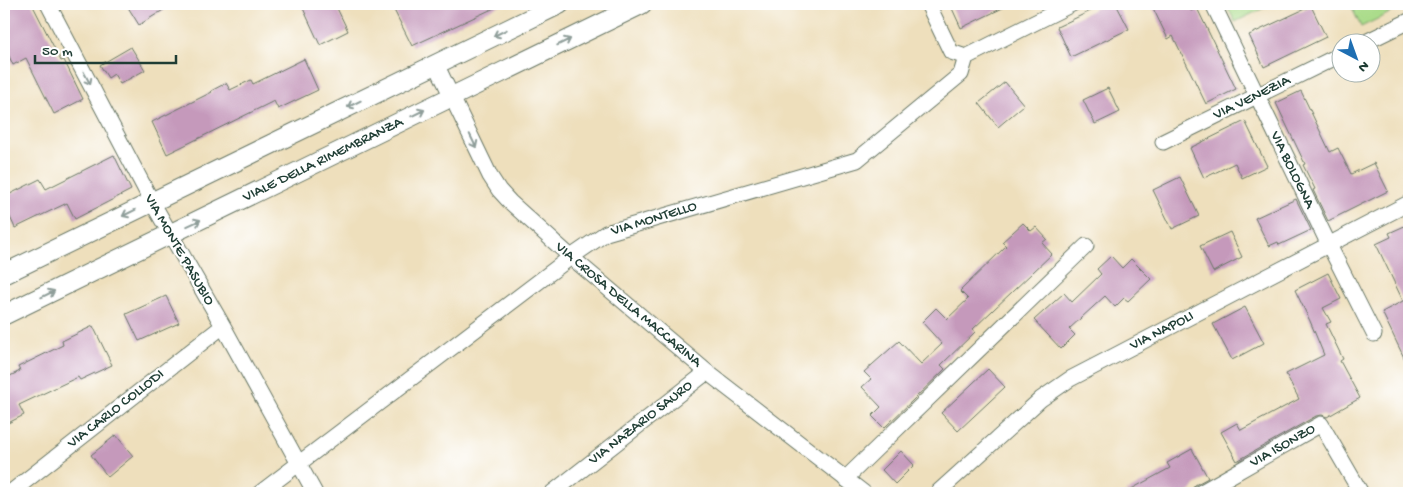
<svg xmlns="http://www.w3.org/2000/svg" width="1413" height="497" font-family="'Gochi Hand',sans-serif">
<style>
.green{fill:#aadc8a;stroke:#648c5f}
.building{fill:#c599bb}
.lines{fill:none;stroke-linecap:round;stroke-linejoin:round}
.minor-casing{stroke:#677664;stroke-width:17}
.tertiary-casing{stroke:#677664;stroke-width:21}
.minor{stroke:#fff;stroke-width:15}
.tertiary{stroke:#fff;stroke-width:19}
.oneway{stroke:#8f9e9a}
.labels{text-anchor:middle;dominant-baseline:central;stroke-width:4;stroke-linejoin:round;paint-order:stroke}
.street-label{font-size:15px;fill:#1f3d34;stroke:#fff}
</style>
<rect width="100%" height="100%" fill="#fff"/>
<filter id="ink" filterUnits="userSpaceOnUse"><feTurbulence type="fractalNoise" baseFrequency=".02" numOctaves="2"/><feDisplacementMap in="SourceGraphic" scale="10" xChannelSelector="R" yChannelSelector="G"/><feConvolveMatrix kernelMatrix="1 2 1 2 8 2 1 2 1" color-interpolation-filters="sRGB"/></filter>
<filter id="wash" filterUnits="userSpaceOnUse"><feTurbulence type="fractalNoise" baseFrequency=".0096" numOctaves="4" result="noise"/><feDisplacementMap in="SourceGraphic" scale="20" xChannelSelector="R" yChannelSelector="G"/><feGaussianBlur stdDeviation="1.12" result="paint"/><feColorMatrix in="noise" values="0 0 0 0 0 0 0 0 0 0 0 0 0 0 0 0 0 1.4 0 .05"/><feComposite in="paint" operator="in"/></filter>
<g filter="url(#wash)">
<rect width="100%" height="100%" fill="#eedfbc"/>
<path class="green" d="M1226,4H1272L1235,22Z
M1350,4H1398L1400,8L1361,27Z"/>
<g id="blocks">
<path class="building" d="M4,4H32L61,61L64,60L83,99L54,114L26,58L13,65L4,45Z
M126,4H173L139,25Z
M301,4H335L348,31L320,45Z
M391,4H503L412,46Z
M950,4H1011L961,28Z
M1105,4H1116L1129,29L1071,57L1057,27Z
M1151,4H1187L1191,11L1197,8L1236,89L1206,104L1173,36L1168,39Z
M1311,6L1326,37L1264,67L1249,35Z
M131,47L145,70L120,84L114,74L108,78L100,65Z
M304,59L318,90L278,109L274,101L167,154L152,122L212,92L211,91L226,83L230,90L251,80L253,84Z
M1005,82L1024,105L998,127L979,103Z
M1108,88L1120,112L1095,124L1083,100Z
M1301,91L1330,152L1338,148L1351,174L1374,163L1388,191L1328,221L1313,190L1315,189L1303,165L1305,164L1276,103Z
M1245,121L1267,166L1242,178L1235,163L1204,178L1190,148Z
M114,155L131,190L75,219L67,203L15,228L4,204V197L40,179L46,189Z
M1180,177L1199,216L1172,229L1153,190Z
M1296,199L1311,230L1279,245L1278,242L1269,246L1255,218Z
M1023,223L1031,231L1036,227L1047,239L1042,243L1052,254L973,329L975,332L941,365L945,369L884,428L872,416L881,407L862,387L871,379L864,372L899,341L921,364L942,344L922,322L936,308L947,319L968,299L960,291L1006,246L1002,242Z
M1409,224V368L1382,312L1403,301L1376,244L1391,237L1389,233Z
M1230,232L1242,257L1213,272L1200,246Z
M1111,256L1122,268L1131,259L1151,279L1128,301L1124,298L1115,307L1105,296L1069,329L1075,335L1061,349L1034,320L1064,293L1072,302L1101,274L1097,269Z
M1328,273L1341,299L1323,308L1331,322L1326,324L1343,359L1340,361L1360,398L1327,417L1322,415L1316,416L1237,461L1221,432L1237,423L1241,430L1299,399L1286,374L1324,355L1310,321L1295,290Z
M166,296L179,323L139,341L126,314Z
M1245,307L1264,343L1232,360L1213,324Z
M93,326L112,365L80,380L78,377L19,405L24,415L4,425V374L6,378L20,371L18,367L63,345L62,341Z
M988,369L1005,387L958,431L941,413Z
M116,435L133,456L108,477L91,455Z
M1192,449L1208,478L1195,485L1191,491L1186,493H1124L1170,468L1167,463Z
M901,451L914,465L895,484L882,470Z"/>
</g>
</g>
<g filter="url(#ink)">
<use href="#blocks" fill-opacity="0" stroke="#677664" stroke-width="1"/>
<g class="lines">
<defs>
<path id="minor" d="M48,4L152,202L223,326L315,493
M928,4L951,52L966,57L1072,4
M1213,4L1329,245L1374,334
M1366,42L1409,21
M436,64L490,176L499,190L510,202L571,257L707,372L864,493
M1163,142L1340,55
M845,479L1086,246
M10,493L223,326
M260,493L571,257L606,233L857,160L961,74L966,57
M552,493L707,372
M937,493L1041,399L1070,379L1409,203
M1200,493L1321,424L1361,493"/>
<path id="tertiary" d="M4,274L560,4
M4,315L642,4"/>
</defs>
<use href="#minor" class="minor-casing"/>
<use href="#tertiary" class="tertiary-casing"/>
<use href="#minor" class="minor"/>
<use href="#tertiary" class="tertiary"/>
</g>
<defs><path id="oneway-shaft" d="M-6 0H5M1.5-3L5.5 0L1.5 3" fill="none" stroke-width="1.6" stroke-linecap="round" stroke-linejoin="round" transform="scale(1.25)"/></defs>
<g class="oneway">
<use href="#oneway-shaft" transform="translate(500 33) rotate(154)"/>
<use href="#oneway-shaft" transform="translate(564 42) rotate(-26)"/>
<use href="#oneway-shaft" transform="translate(87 78) rotate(62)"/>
<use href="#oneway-shaft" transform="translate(354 104) rotate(154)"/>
<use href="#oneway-shaft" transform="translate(418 113) rotate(-26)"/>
<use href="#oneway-shaft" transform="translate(473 141) rotate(64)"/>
<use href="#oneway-shaft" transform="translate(129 213) rotate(154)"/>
<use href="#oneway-shaft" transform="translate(194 223) rotate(-25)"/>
<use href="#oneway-shaft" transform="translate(48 294) rotate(-26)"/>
</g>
</g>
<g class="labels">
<g class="street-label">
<text transform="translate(1252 98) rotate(-26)">VIA VENEZIA</text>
<text transform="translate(323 160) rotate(-26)">VIALE DELLA RIMEMBRANZA</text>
<text transform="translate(1292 170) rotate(64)">VIA BOLOGNA</text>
<text transform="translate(654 219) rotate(-17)">VIA MONTELLO</text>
<text transform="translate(179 250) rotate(60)">VIA MONTE PASUBIO</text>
<text transform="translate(628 305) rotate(40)">VIA CROSA DELLA MACCARINA</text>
<text transform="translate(1162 331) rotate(-27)">VIA NAPOLI</text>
<text transform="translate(116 409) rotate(-38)">VIA CARLO COLLODI</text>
<text transform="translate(641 423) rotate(-38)">VIA NAZARIO SAURO</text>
<text transform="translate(1283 446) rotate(-30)">VIA ISONZO</text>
</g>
</g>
<rect width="1413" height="497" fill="none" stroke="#fff" stroke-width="20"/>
<g transform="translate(1356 58) rotate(139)"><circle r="24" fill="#ffffff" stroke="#a5b1ae"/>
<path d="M0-4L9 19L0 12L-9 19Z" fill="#1f6fb2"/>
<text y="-8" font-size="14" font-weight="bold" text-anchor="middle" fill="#1f3d34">N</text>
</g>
<path d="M35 55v8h141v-8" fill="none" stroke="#1f3d34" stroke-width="2.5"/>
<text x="42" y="55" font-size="15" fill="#1f3d34" stroke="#ffffff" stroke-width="4" paint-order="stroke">50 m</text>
</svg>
